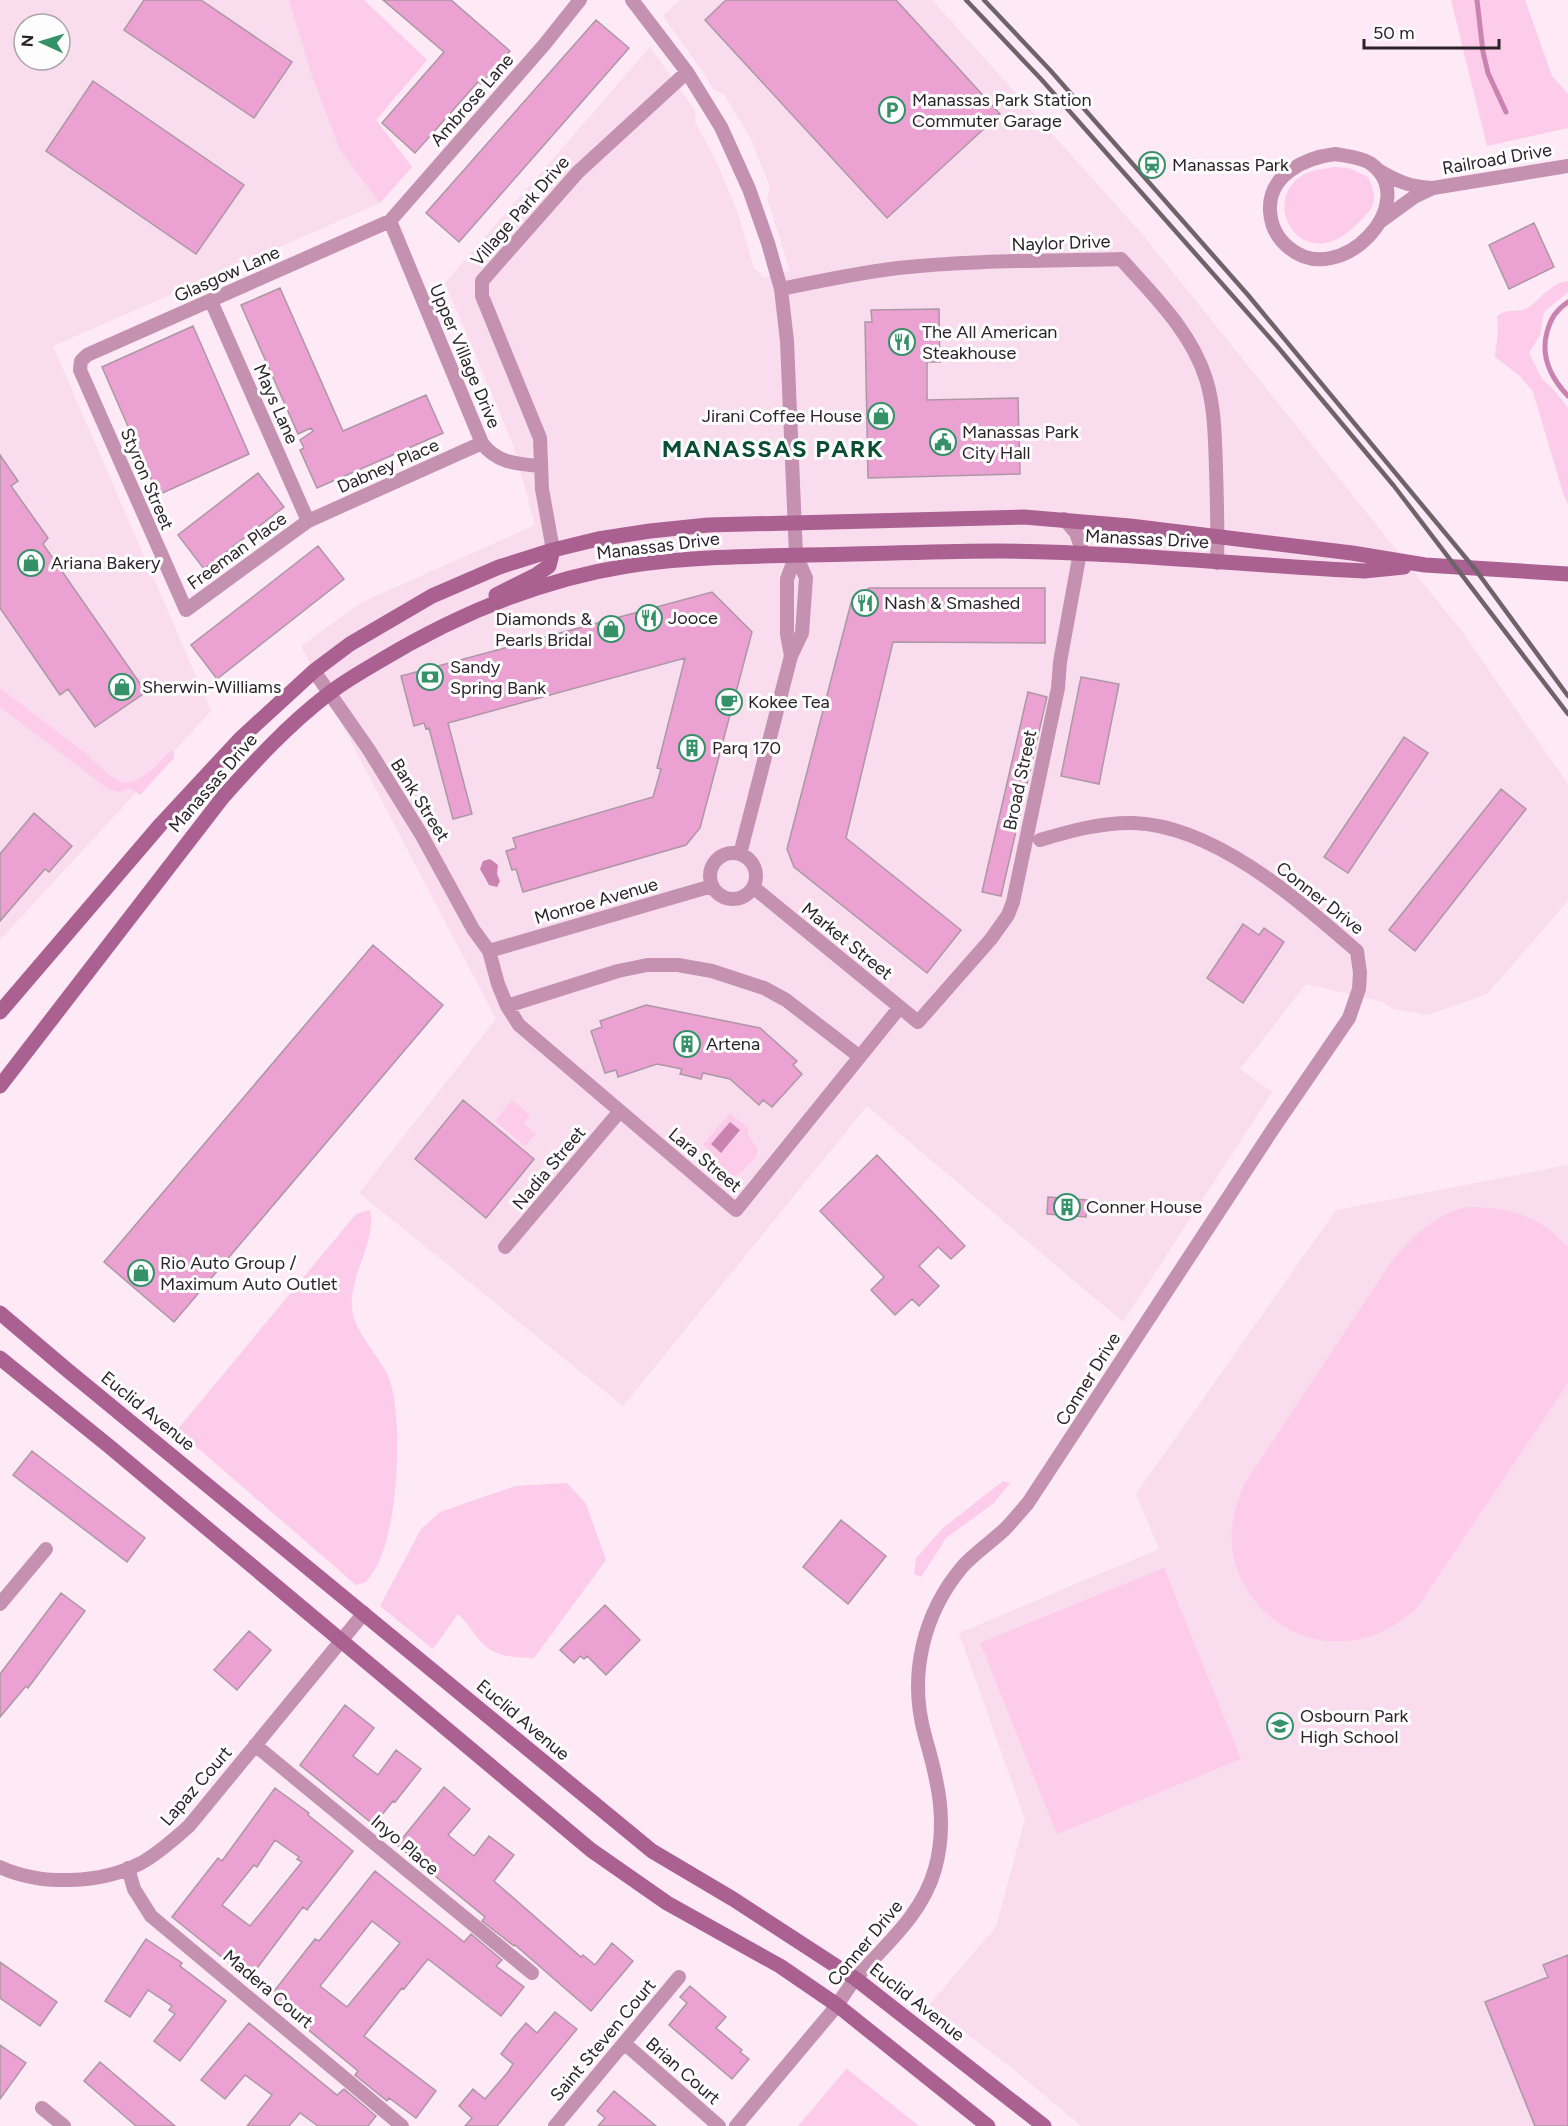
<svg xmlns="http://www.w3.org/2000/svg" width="1568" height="2126" font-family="Figtree,sans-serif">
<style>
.built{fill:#f9dcee;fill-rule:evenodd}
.green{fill:#fcccea}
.water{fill:#ca82b1}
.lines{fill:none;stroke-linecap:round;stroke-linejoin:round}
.stream{stroke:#ca82b1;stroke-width:5}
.building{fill:#eba1d1;stroke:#ac98a4;stroke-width:1.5;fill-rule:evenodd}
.minor{stroke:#c491b1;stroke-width:14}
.secondary{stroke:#aa6192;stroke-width:15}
.rail{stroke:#6f636a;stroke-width:4.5}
.labels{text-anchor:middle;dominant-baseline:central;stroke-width:6;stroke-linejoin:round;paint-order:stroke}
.street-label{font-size:18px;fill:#2b2328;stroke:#fdfdfd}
.poi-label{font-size:18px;fill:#2b2328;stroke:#fdfdfd;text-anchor:start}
.district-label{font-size:24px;font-weight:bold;letter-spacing:1.5px;fill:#0a4f34;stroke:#fdfdfd}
</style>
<rect width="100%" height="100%" fill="#fee9f6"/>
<path class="built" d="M0,0H364L427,60L376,120L412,167L380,203L53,346L211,711L0,940ZM24,24H60V60H24Z
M680,0H932L1142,234L1460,629L1568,784V901L1487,994L1427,1015L1393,1009L1383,1002L1306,984L1240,1069L1272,1092L1123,1322L867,1106L623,1406L359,1193L496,1019L301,646L362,602L535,525L513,444L445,283L650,47L695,111V122L717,163L737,211L754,269L761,273L762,278L790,271L767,198L770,187L751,139L724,94L713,89L705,75L663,16Z
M1568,1165V2126H1081L1013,2069L929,2005L996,1927L1025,1819L959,1633L1159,1549L1136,1494L1336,1210Z"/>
<path class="green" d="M289,0H364L427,60L376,120L412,167L380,203L340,150L311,73Z
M1451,0H1525L1552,76L1568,94V128L1487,146Z
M1334,167L1349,168L1368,177C1377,197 1377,205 1360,221C1353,228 1345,236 1335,240C1291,259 1262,194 1307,173C1315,169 1326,169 1334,167Z
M1568,281V292L1544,312L1540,335L1529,353L1542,379L1554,390L1568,408V504L1564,496L1533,392L1520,376L1495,357L1498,330L1497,316C1508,307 1519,314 1529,307C1542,298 1551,283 1568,281Z
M0,688L85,753L109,775L123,783L135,781L152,770L170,751H174V758L140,795L130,788L119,792L108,789L0,707Z
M512,1100L530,1115L523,1123L536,1134L525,1146L495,1121Z
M730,1113L749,1129L747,1133L758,1150C757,1157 752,1161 747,1166C728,1188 720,1176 702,1161L711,1151L703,1145Z
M1467,1207C1508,1207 1539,1215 1568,1247V1383L1416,1609C1401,1622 1384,1633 1364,1638C1307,1654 1248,1616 1234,1559C1228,1533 1234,1507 1245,1483L1391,1262C1412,1237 1434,1215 1467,1207Z
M370,1210C377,1240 349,1276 352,1308C354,1334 383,1359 390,1381C403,1423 398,1518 380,1559C377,1567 371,1575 366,1582L356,1585L177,1430L356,1214Z
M1003,1481L1010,1483L994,1503L946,1538L921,1577L914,1574L916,1558L943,1528Z
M567,1483L586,1504L606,1560L534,1658C517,1658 496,1657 483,1644C474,1635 468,1623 458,1614L433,1649L380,1606L421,1529L440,1512L515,1486Z
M1164,1568L1241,1759L1057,1834L980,1643Z
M847,2068V2069L919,2126H798Z"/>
<path class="water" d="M490,859L498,865L497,874L500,881L497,887L489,885L480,869L483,861Z
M730,1122L740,1130L721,1153L711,1144Z"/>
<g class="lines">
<path class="stream" d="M1477,0L1483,52L1488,73L1506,112
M1568,302C1556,310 1551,318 1547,332C1540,357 1551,378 1568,396"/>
</g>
<path class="building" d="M144,0H201L292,62L254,118L124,30Z
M383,0H451L510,51L481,84L478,82L415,153L382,123L444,52Z
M726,0H896L1000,114L887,218L705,20Z
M596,20L629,48L459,242L426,213Z
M93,81L244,185L196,254L46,151Z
M1534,223L1554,267L1509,289L1489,245Z
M280,288L343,431L426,395L443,433L317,488L300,450L304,448L300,440L313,431L311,428L298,434L241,305Z
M939,309L940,362H927V400L1018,398L1020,474L868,478L865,322H872L871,310Z
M193,326L249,454L158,495L102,367Z
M0,455L18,481L11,486L48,538L43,544L146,692L95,727L68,689L60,695L0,608Z
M258,473L284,507L204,569L178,535Z
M318,546L344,579L217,679L191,645Z
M869,588H1045V643L893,642L846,838L961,930L927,973L794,867L787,849L851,603Z
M712,592L752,632L700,828L686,845L523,892L516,869L512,870L506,851L516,848L513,838L653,797L661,769L657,768L685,658L448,723L472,814L453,819L429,728L426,729L424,723L414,726L401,676Z
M1081,677L1119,684L1099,784L1061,776Z
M1028,692L1047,697L1001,896L982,892Z
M1404,737L1428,753L1348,873L1324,857Z
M1501,789L1526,809L1415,951L1389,930Z
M34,813L72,846L49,872L45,869L0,921V854Z
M1243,924L1259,935L1264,928L1284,942L1243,1003L1207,978Z
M373,945L443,1005L174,1322L104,1262Z
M646,1005L760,1028L797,1061L793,1065L802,1074L772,1107L763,1100L759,1105L730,1079L703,1073L701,1079L680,1074L682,1069L657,1064L618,1077L616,1070L605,1073L591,1031L602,1027L600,1021Z
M463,1100L534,1159L486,1218L415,1159Z
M877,1155L965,1246L951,1259L938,1247L919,1266L939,1286L919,1306L912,1299L895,1315L871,1290L884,1277L820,1211Z
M1048,1197L1087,1200L1086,1217L1047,1214Z
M32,1451L145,1538L127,1562L13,1475Z
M841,1520L886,1556L848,1604L803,1567Z
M61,1593L85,1611L28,1688L26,1686L0,1717V1674Z
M605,1605L640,1640L606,1675L587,1656L584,1659L580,1656L574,1663L560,1650Z
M249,1631L271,1650L237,1690L214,1670Z
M345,1705L374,1728L353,1756L378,1775L396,1750L421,1769L395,1802L393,1801L374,1825L300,1765Z
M444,1787L470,1809L448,1835L474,1856L489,1836L514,1855L494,1881L581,1957L583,1955L595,1965L612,1943L633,1961L591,2011L515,1945L514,1946L482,1921L485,1917L397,1845Z
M275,1788L309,1813L308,1815L353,1851L307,1910L303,1907L249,1979L172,1917L218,1858L222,1861ZM275,1840L299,1857L297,1859L302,1862L250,1926L222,1905L254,1865L257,1867Z
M375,1871L464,1942L471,1934L502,1960L496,1966L524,1987L501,2016L428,1959L404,1989L402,1988L364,2036L436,2091L416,2118L389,2098L387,2101L355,2075L358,2071L282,2008L284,2005L271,1995L315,1939L319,1941ZM372,1921L400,1943L347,2007L320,1986Z
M146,1939L182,1963L180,1966L226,2001L180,2061L154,2041L175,2014L169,2010L172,2006L148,1990L130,2017L105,2001Z
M1568,1955V2126H1535L1485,2002L1548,1977L1543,1965Z
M0,1962L57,2002L40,2026L0,1998Z
M690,1986L726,2017L716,2028L742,2050L740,2052L749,2059L732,2079L669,2025L687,2003L680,1997Z
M555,2012L577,2029L497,2126H465L472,2118L459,2106L473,2089L485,2099L508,2072L513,2064L501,2054L513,2038L526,2023L537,2033Z
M249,2023L337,2095L344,2089L376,2116L368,2126H318L300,2113L289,2126H247L272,2095L245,2075L225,2099L201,2080Z
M0,2045L26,2063L0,2099Z
M100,2062L175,2126H136L84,2081Z
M614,2091L637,2110L656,2126H598L605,2118L597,2111Z"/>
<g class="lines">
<path class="minor" d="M632,0L687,72L721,127L749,189L768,243L781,289L787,341L796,555L806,578L802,633L791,656L740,854
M1335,154C1346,156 1360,157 1370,163C1424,201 1340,292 1288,247C1277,238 1271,226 1270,211C1268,175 1304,158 1335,154Z
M1378,170C1396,181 1411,187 1433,188L1568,166
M390,221L482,443C496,463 518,464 540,466
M1381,221L1414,197L1431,189
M781,289C819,281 858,273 898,268C971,260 1047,261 1121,259C1153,295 1191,331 1206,379C1215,407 1215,441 1216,470C1217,501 1218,532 1217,563
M211,301L308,521
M482,443L308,521L186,610L80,370L81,361L87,355L390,221L544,45L580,0
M553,550L542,489L540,438L482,296V281L578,172L687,72
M791,656L787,634V579L796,555
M314,671L369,750L421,834L473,929L489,951L498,984L507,1006L519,1025L736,1210L900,1007
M710 876a23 23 0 1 1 46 0a23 23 0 1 1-46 0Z
M753,887L918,1022L991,939L1008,915L1013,902L1058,688L1060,662L1081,547L1076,533L1064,519
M489,951L712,886
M507,1006L618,971L647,965H678L712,971L764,988L786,1000L860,1057
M505,1247L620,1111
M0,1604L46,1549
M255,1745L532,1973
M0,1867C41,1886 101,1884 141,1863C159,1853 174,1839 189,1826L364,1613
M128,1868L134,1889L151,1916L402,2126
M624,2043L719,2126
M42,2108L64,2126
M555,2126L679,1977
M736,2126C769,2087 802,2047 835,2008C842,1998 848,1988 856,1978C886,1944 922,1915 935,1869C948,1822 938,1781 925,1736C908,1676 923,1613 963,1566C975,1553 991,1542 1004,1530C1012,1522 1020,1512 1028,1503L1273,1129L1349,1018L1359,989L1360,973L1357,951C1298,900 1215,826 1134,823C1102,822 1070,831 1040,840"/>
<path class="secondary" d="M496,595L536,575L549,566L553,550
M0,1012L161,824L240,739L314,671L350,644L432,596L499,567L553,550L598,539L650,531L708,525L1024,517L1130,526L1352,553L1425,565L1568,574
M0,1086L223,797C255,761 288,725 327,695C343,682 361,672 378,662C454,616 539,580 627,566C701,555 778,556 853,554C901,553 950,551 999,551C1121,552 1243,565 1364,571L1404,567
M0,1313L66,1369L652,1851L733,1899L856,1979L1044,2126
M0,1358L110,1447L591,1850L667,1903L780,1966L837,2005L988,2126"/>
<path class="rail" d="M966,0L1041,79L1277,346L1394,486L1568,714
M984,0L1050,70L1248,295L1475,569L1568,696"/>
</g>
<defs>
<symbol id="parking-ring" viewBox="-11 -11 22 22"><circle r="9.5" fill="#fdfdfd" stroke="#359168" stroke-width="1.5"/><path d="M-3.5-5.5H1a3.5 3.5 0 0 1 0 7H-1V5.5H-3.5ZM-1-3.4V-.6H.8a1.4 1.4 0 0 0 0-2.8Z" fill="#359168"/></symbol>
<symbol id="station-ring" viewBox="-11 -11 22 22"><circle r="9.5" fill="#fdfdfd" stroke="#359168" stroke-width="1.5"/><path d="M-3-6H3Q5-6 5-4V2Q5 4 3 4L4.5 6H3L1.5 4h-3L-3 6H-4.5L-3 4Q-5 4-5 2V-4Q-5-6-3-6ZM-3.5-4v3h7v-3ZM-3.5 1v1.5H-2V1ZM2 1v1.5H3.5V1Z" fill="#359168"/></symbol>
<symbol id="restaurant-ring" viewBox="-11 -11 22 22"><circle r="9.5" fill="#fdfdfd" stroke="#359168" stroke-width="1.5"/><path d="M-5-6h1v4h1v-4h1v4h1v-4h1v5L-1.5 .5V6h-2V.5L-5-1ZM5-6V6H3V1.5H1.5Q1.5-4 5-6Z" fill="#359168"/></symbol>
<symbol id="shop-ring" viewBox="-11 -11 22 22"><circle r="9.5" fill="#fdfdfd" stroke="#359168" stroke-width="1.5"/><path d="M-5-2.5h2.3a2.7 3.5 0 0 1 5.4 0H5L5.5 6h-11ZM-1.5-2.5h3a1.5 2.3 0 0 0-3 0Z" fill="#359168"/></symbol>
<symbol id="civic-ring" viewBox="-11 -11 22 22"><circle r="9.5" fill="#fdfdfd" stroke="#359168" stroke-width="1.5"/><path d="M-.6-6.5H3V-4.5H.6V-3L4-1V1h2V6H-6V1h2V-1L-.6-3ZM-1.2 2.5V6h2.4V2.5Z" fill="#359168"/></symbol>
<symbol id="bank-ring" viewBox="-11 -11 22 22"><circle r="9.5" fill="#fdfdfd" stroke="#359168" stroke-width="1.5"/><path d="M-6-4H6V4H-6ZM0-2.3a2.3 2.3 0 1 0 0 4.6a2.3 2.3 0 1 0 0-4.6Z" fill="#359168"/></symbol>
<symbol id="cafe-ring" viewBox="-11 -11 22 22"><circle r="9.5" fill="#fdfdfd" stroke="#359168" stroke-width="1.5"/><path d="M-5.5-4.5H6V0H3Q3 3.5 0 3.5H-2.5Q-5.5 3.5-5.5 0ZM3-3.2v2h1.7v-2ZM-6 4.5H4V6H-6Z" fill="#359168"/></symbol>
<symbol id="building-ring" viewBox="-11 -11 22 22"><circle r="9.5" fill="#fdfdfd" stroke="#359168" stroke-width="1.5"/><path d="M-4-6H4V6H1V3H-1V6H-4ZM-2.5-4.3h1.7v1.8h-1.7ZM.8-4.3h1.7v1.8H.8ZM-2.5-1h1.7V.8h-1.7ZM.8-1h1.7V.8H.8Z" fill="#359168"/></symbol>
<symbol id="school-ring" viewBox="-11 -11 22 22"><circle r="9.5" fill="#fdfdfd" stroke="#359168" stroke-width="1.5"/><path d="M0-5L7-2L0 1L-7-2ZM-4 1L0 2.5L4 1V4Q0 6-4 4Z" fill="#359168"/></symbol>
</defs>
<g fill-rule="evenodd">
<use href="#parking-ring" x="877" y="95" width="30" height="30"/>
<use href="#station-ring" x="1137" y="150" width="30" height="30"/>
<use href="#restaurant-ring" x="887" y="327" width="30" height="30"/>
<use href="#shop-ring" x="866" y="401" width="30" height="30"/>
<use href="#civic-ring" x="928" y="427" width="30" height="30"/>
<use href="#shop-ring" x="16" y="548" width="30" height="30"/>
<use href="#restaurant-ring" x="850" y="588" width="30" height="30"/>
<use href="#restaurant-ring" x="634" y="603" width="30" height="30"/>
<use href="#shop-ring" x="596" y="614" width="30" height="30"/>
<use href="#bank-ring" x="415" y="662" width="30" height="30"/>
<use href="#shop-ring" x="107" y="672" width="30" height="30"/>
<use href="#cafe-ring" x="714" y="687" width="30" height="30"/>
<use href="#building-ring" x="677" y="733" width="30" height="30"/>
<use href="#building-ring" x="672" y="1029" width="30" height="30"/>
<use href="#building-ring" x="1052" y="1192" width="30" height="30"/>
<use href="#shop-ring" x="126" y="1258" width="30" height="30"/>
<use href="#school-ring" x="1265" y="1711" width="30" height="30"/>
</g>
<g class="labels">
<g class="street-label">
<text transform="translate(472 100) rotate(-49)">Ambrose Lane</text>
<text transform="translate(1497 159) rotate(-10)">Railroad Drive</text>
<text transform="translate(520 211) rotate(-49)">Village Park Drive</text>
<text transform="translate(1061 243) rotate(-2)">Naylor Drive</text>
<text transform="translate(227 274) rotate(-24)">Glasgow Lane</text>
<text transform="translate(465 356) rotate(67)">Upper Village Drive</text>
<text transform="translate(276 404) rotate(66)">Mays Lane</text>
<text transform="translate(388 466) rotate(-24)">Dabney Place</text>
<text transform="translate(147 479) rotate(67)">Styron Street</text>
<text transform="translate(1147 539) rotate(3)">Manassas Drive</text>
<text transform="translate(658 546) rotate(-7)">Manassas Drive</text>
<text transform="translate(237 551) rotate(-36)">Freeman Place</text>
<text transform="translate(1020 780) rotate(-78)">Broad Street</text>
<text transform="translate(213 783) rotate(-49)">Manassas Drive</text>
<text transform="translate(420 800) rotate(58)">Bank Street</text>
<text transform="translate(1320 898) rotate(38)">Conner Drive</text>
<text transform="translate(596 901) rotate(-16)">Monroe Avenue</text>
<text transform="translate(847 941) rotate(39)">Market Street</text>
<text transform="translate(705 1160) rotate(40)">Lara Street</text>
<text transform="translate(549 1168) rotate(-50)">Nadia Street</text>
<text transform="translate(1088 1379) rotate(-58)">Conner Drive</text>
<text transform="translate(148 1411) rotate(39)">Euclid Avenue</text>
<text transform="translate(523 1720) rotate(40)">Euclid Avenue</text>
<text transform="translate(196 1786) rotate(-49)">Lapaz Court</text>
<text transform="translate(405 1845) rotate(40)">Inyo Place</text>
<text transform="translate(865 1943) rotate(-50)">Conner Drive</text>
<text transform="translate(268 1989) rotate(40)">Madera Court</text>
<text transform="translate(917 2002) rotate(38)">Euclid Avenue</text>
<text transform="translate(603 2040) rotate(-50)">Saint Steven Court</text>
<text transform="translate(683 2071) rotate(41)">Brian Court</text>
</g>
<g class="poi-label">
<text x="912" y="100">Manassas Park Station<tspan x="912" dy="21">Commuter Garage</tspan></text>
<text x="1172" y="165">Manassas Park</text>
<text x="922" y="332">The All American<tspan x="922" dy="21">Steakhouse</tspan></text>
<text x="862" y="416" text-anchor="end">Jirani Coffee House</text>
<text x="962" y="432">Manassas Park<tspan x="962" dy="21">City Hall</tspan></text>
<text x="51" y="563">Ariana Bakery</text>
<text x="884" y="603">Nash &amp; Smashed</text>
<text x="668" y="618">Jooce</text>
<text x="592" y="619" text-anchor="end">Diamonds &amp;<tspan x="592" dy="21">Pearls Bridal</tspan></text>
<text x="450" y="667">Sandy<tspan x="450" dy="21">Spring Bank</tspan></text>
<text x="142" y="687">Sherwin-Williams</text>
<text x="748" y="702">Kokee Tea</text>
<text x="712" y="748">Parq 170</text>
<text x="706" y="1044">Artena</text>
<text x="1086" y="1207">Conner House</text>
<text x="160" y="1263">Rio Auto Group /<tspan x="160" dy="21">Maximum Auto Outlet</tspan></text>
<text x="1300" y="1716">Osbourn Park<tspan x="1300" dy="21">High School</tspan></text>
</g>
<g class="district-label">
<text x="773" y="448">MANASSAS PARK</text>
</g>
</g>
<g transform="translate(42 42) rotate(274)"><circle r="28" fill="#fdfdfd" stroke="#a9a6a8" stroke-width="1.5"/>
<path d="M0-4.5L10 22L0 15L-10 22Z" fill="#359168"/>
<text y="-9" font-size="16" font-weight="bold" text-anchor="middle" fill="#2b2328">N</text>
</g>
<path d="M1364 39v9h135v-9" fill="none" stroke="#2b2328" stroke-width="3"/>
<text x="1373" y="39" font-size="18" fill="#2b2328" stroke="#fdfdfd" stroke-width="4.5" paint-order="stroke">50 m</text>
</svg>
